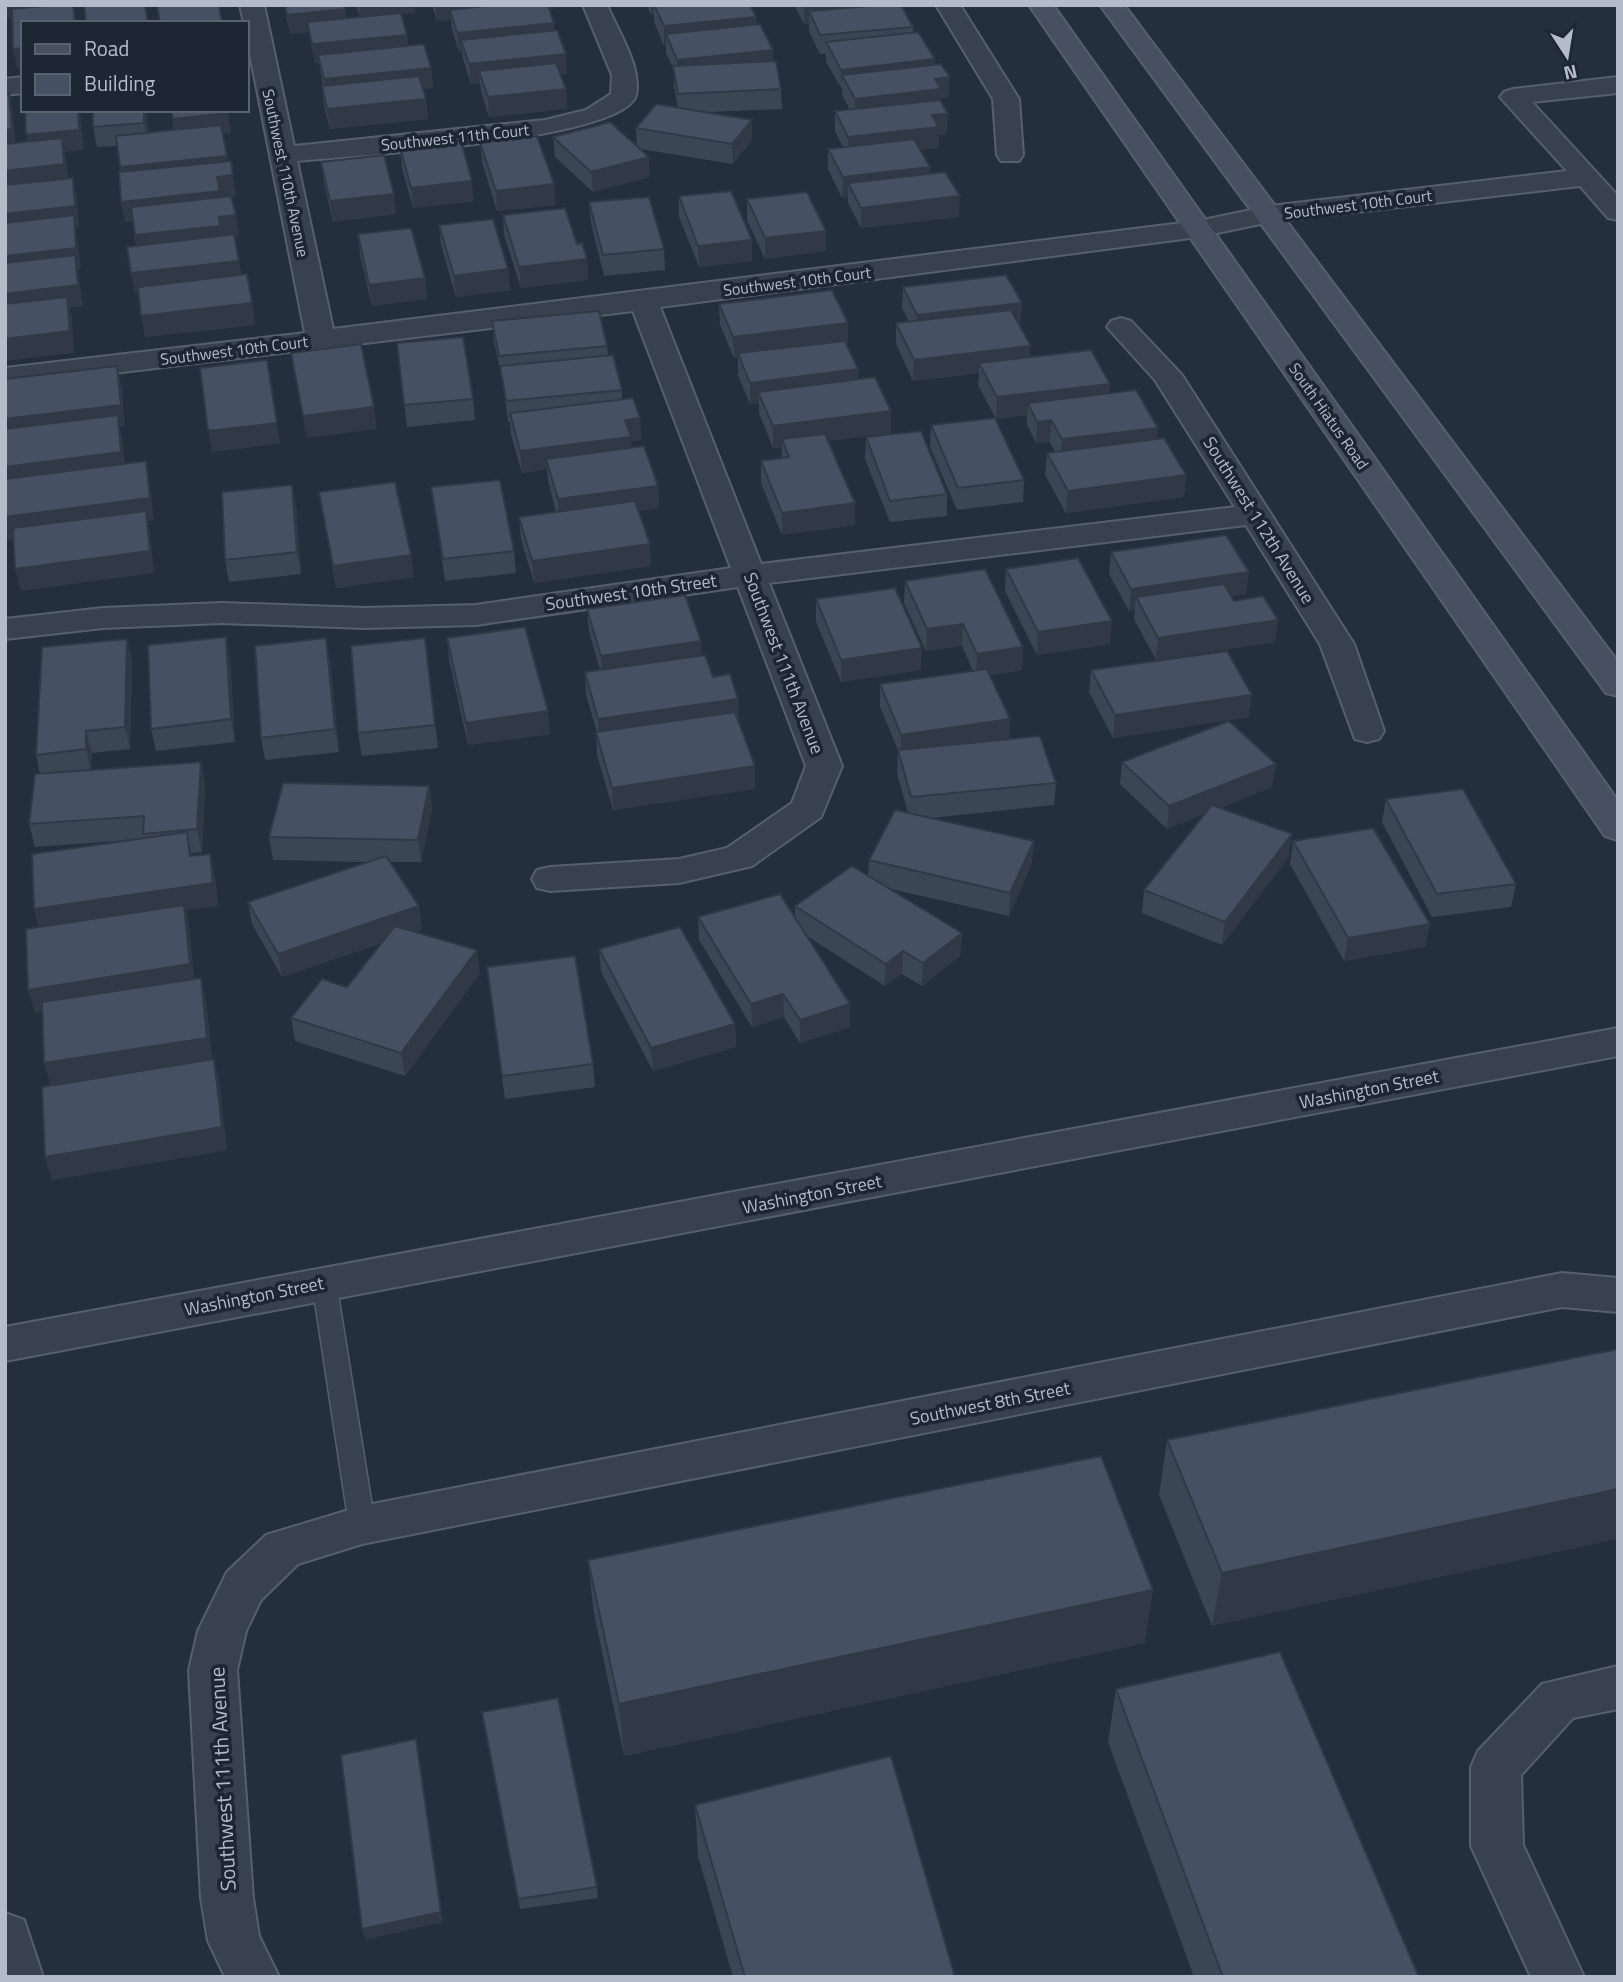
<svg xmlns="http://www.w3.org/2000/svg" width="1623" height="1982" font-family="'Titillium Web',sans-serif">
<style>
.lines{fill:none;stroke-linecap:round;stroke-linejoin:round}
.service-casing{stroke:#565f6c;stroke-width:3}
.minor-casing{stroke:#565f6c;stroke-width:4}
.secondary-casing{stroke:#565f6c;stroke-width:4}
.service{fill:#38414e;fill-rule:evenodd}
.minor{fill:#38414e;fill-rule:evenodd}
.secondary{fill:#465061;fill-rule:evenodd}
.wall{fill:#3b4654}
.shaded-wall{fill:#303945}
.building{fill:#455162;stroke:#303945;stroke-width:2}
.labels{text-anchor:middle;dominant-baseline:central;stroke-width:7;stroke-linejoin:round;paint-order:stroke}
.far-street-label{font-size:16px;fill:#b4bcc9;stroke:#1d2633}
.street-label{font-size:18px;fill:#b4bcc9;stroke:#1d2633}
.near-street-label{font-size:21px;fill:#b4bcc9;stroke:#1d2633}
</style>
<rect width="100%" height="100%" fill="#242f3e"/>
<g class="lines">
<defs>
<path id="service" d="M324,1273L332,1276L336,1282L375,1525L371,1532L362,1536L353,1532L349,1525L312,1282L316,1276Z"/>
<path id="minor" d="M240,5H264L294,146L545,120L586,110L611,94L612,75L583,5H607C618,31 642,67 636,95C625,141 346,156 297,161L333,329L1198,221L1270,206L1567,171L1500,97L1504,92L1513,89L1618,77V93L1532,102L1618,196V220L1608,218L1580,186L1270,222L1198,237L660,307L761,564L1235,507L1155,380L1107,327L1111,321L1121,318L1131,321L1182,375L1354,644L1384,731L1379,739L1367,742L1355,739L1320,644L1246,525L769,583L842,766L821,817L752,866L679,883L550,891L537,888L532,879L537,870L550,867L679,859L727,848L792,803L806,766L738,587L476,625L365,628L222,623L103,628L5,639V619L103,608L222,603L365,608L476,605L731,568L633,311L5,386V368L305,333L247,39V23H244Z
M936,5H960L1019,99L1023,155L1019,161H1001L997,155L993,99Z
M23,77V93L5,95V79Z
M1618,1028V1056L5,1361V1327Z
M1562,1273L1618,1278V1312L1562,1307L362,1544L298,1564L261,1600L246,1631L237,1670L253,1898L259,1936L279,1977H225L208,1941L201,1898L189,1670L198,1631L227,1572L266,1535L362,1506Z
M1618,1666V1709L1573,1718L1521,1775L1523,1845L1584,1977H1531L1471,1846V1767L1478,1751L1542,1684Z
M5,1913L24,1920L43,1977H5Z"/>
<path id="secondary" d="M1029,5H1053L1618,801V840L1605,836Z
M1100,5H1124L1618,662V696L1606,693Z"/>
</defs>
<use href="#service" class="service-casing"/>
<use href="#minor" class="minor-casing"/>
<use href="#secondary" class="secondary-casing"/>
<use href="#service" class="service"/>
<use href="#minor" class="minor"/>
<use href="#secondary" class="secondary"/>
</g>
<path class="wall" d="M284,5H344L346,19L360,17L356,5H414L415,13L401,14L407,35L408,45L431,68L433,88L423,89L426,99L428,119L330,129L324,106L322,86H323L319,63H315L309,32L290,34Z
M432,5H557V8L549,9L567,74H560L566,89L567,109L489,117L481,91L480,83L471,84L463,59L462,52H459L452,29L451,20L437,21Z
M647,5H750L757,24L773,61L781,89L782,109L707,112L752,120V140L733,164L640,149L650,177L593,192L555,157L553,137L637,146L636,128L678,108L674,86V70L666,53V45L664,46L654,22V15H651Z
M794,5H901L913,27V33L935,65L949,97L940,98L947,134L939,135V148L920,150L930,167V174L959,217L861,228L848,203V197L842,198L828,169V149L843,147L835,131V111L850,110L842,95V89L826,62V54H820L809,31V23L804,24Z
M146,110L148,133L174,130L171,110L231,133L223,134L227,161L236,196H231L239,236H234L241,275L252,303L255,325L145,337L139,293L135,294L136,246L133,221L125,222L121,202L120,172L117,146L97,147L93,127Z
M480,142L556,205L497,211L482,162Z
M400,147L474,201L413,208L402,168Z
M321,162L396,214L333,222L324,183Z
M679,196L752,261L699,267L679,217Z
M747,199L826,251L765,259L747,220Z
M589,202L664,249L665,270L604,276L591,223Z
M503,215L577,244L587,259L588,280L521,288L504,235Z
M439,225L508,269L510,290L456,297L441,245Z
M358,234L425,278L427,299L372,306L360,255Z
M903,287L1022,303L1020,324H1019L1030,357L1110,384L1109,393L1157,439L1186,475L1184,497L1066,513L1045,475L1047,453L1055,452L1050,442L1036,443L1027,425V415L996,419L978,385L979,373L913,381L896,344V323L909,322L902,308Z
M719,304L848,344H846L858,379L891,411V433L828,441L855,503V525L782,535L761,483V461L782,458V447L773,448L759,413V403L750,404L738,375V358H734L720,325Z
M492,321L607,346L608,355L622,390V399L640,418L641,440L631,441V448L658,486L659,508L638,511L651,566L534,583L521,539L519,517L556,512L548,480L547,469L522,473L511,435L510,422H508L502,377L494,342Z
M397,343L473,399L475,420L407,427Z
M931,425L1024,480L1023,502L957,510L930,447Z
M866,437L947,494V516L890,522L865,459Z
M292,485L296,507L301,574L229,582L225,560Z
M431,487L514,551L516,573L445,581Z
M319,492L411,555L414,577L336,588Z
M1111,552L1246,594L1231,596L1234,601L1278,620L1275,642L1156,660L1134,619L1135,610L1129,611L1109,574Z
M1006,569L1110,644L1037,655L1005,591Z
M905,581L1023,647L1022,670L990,675L1010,719L1009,739L1056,783L1054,805L931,818L1032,863L1009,916L887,888L962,933L960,956L922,986L902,974L885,986L807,936L850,1004V1027L800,1043L784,1017L752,1027L699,940L698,917L795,918V906L868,876L869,860L908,813L897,773L898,750L880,707V684L973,671L962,646L926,651L904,603Z
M816,599L921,670L841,682L816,622Z
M587,609L701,641V656L713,677L738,699L739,722L755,766V789L613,810L597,755L596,732H597L586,695L585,672L600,670L589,631Z
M226,637L230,659L235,742L156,751L151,729Z
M425,638L438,748L362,756L358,733Z
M447,638L550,734L468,745L449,660Z
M127,639L132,661L130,749L92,753L91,770L201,762L205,785L202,852L192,853V856L215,876L218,906L186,910L189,928L194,979L206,1001L212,1059H214L219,1082L227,1150L52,1180L45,1157L50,1085L42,1012L35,1013L39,927L34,909L131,840L35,847L29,824L40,774L36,755Z
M330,660L339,752L265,760L261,738Z
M1091,670L1249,717L1113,738L1089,692Z
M1122,762L1276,764L1272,787L1220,808L1289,857L1222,945L1142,913L1144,890L1206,813L1167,829L1120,784Z
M429,786L432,809L421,862H390L419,906L422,929L414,932L480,973L405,1076L295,1041L291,1018L347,987L382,943L282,977L252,924L248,902L368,862L273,860L269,837Z
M1386,799L1516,884L1511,907L1432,917L1382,822Z
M1293,841L1430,924L1425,947L1344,961L1290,864Z
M599,949L735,1024L736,1047L653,1071L601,972Z
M490,990L593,1064L595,1087L505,1099Z
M1618,1349L1212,1626L1159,1495L1167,1440Z
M588,1560L1145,1643L624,1756L594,1614Z
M1116,1689L1419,1977H1194L1108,1742Z
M484,1723L597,1887L598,1898L520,1909Z
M695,1805L955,1977H733L698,1856Z"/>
<path class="shaded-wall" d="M5,5H57L58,13L5,19Z
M359,5H414L415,13L360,19Z
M435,5H490L450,10L451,20L437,21Z
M511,5H557V8L511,13Z
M651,5H654V15H651Z
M804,5H895L809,11V23L804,24Z
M345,9L348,29L307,22L309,32L290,34L287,15Z
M756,17L757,36L666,34V45L664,46V26Z
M554,23L555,42L461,40L462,52H459L457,33Z
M407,35L409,54L318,55L319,63H315L312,44Z
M23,48V68H17L13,49Z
M773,50V69L678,79L677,60Z
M566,54L567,74L483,82L479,71L480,83L471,84L469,64Z
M935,59V79L842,75L841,89V70Z
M431,68L433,88L326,99L324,79Z
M950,77L949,97L940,98V109L855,119V99L935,79Z
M566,89L567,109L489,117L488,97Z
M9,93L13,113L16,149L5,150V130Z
M426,99L428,119L330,129L327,109Z
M78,110H80L84,150L65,152L69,184L5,192V171L31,155L26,135Z
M144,110H146L148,143L144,123Z
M228,113L231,133L176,139L173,119Z
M948,114L947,134L939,135V148L848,158V137L932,115Z
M752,120V140L733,164L732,144Z
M227,156L230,176L233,175L236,196L221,197L223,211L125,222L121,202L123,187L120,167Z
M649,157L650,177L593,192L591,172Z
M930,167V187L848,183V197L842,198L843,177Z
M73,178L77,198L79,227H76L81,269H78L83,306L70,308L72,318L74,353L5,361V214Z
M472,181L474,201L413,208L411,188Z
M554,184L556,205L497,211L496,191Z
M394,194L396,214L333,222L330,201Z
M960,196L959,217L861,228V208Z
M236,215L239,236L223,238L138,256L135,235L219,217Z
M826,231V251L765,259V238Z
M752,240V261L699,267L698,246Z
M587,259L588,280L521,288L519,267Z
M239,261L242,281L135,294L131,273Z
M508,269L510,290L456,297L454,276Z
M425,278L427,299L372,306L369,285Z
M252,303L255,325L145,337L141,316Z
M1022,303L1020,324L916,336L917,315Z
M848,323V344L739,357L738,353V358H734L733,337Z
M1031,346L1029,367L979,363V373L913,381L914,360Z
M117,366L122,387L125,426L120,427L122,437L126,474L5,489V419Z
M858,369V391L758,392L759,403L750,404V383Z
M1110,384L1108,405L1028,403L1027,415L996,419L997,397Z
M374,407L377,429L306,438L303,416Z
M891,411V433L785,446L782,439V447L773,448V426Z
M640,418L641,440L631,441L632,458L546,459L547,469L522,473L520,451L625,420Z
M1051,420L1050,442L1036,443L1037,422Z
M277,423L280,444L212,452L208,431Z
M1158,428L1156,449L1060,461L1062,439Z
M146,461L150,483L154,520L148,521L150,533L154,573L21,591L15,569L147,521L8,540L5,528V517Z
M1186,475L1184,497L1066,513L1068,491Z
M292,485L296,507L301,574L297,552Z
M658,486L659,508L559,521L558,499Z
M855,503V525L782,535V513Z
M650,544L651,566L534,583L532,561Z
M411,555L414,577L336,588L333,566Z
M1249,572L1246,594L1143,609L1136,597L1135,610L1129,611L1131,589Z
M1278,620L1275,642L1156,660L1158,638Z
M1112,621L1110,644L1037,655L1038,632Z
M963,624L962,646L926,651L927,629Z
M226,637L230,659L235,742L231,719Z
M326,638L330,660L339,752L335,729Z
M127,639L132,661L130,749L125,727Z
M701,641L702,664L602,678L601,656Z
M1023,647L1022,670L976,677L977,654Z
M922,648L921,670L841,682V660Z
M1252,695L1249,717L1113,738L1115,715Z
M738,699L739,722L599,742L598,719Z
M548,711L550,734L468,745L466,723Z
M1010,719L1009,741L900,757L901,735Z
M86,731L92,753L91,772L86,749Z
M201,762L205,785L202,852L197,829Z
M1276,764L1272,787L1167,829L1169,806Z
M755,766V789L613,810L612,788Z
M429,786L432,809L421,862L418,840Z
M187,832L192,855L195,879L190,856Z
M1292,834L1289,857L1222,945L1225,922Z
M1034,841L1032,863L1009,916L1010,893Z
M210,854L215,876L218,906L186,910L189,928L195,987L35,1013L28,990L41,932L34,909Z
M419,906L422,929L282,977L278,954Z
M1430,924L1425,947L1344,961L1348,938Z
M962,933L960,956L922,986L923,963Z
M477,950L480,973L405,1076L401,1053Z
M903,951L902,974L885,986L886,964Z
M201,978L206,1001L212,1061L51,1086L44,1063Z
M783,994L784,1017L752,1027L751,1004Z
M850,1004V1027L800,1043V1020Z
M735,1024L736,1047L653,1071L651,1048Z
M214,1059L219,1082L227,1150L52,1180L45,1157Z
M1618,1489V1539L1212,1626L1222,1573Z
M1153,1590L1145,1643L624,1756L619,1704Z
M418,1750L443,1922L365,1940L362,1929Z"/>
<path class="building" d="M54,5H73L75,23H23V48L13,49L12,9Z
M84,5H145L148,23H86Z
M157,5H219L222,23H160Z
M285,5H344L345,9L287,15Z
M492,5H548L554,23L457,33L450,10Z
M654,5H750L756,17L664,26Z
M881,5H901L913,27L820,35L809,11Z
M401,13L407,35L312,44L307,22Z
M760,24L773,50L677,60L666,34Z
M557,30L566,54L469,64L461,40Z
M918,32L935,59L841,70L826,42Z
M424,44L431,68L324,79L318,55Z
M776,61L781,89L678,94L673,66Z
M556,63L566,89L488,97L479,71Z
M941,64L950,77L935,79L941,89L855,99L842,75Z
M419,76L426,99L327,109L322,86Z
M9,93L12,129L5,130V94Z
M940,100L948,114L932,115L939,127L848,137L835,111Z
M656,104L752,120L732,144L636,128Z
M25,110H78L79,130L26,135Z
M93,110H144V123L93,127Z
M171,110H227L228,113L173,119Z
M610,122L649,157L591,172L553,137Z
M221,125L227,156L120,167L116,136Z
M537,136L554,184L496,191L480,142Z
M62,138L64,164L5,171V144Z
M914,139L930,167L843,177L828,149Z
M461,141L472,181L411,188L400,147Z
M384,155L394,194L330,201L321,162Z
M231,161L233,175L217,177L220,191L121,202L119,172Z
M945,172L960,196L861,208L848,183Z
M73,178L75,206L5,214V185Z
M731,191L752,240L698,246L679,196Z
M807,192L826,231L765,238L747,199Z
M231,196L236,215L219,217L220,226L135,235L131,207Z
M649,197L664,249L603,255L589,202Z
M565,208L577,244L582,243L587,259L519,267L503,215Z
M74,215L76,248L5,256V223Z
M493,219L508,269L454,276L439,225Z
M411,228L425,278L369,285L358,234Z
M234,234L239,261L131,273L127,247Z
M75,255L78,285L5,294V263Z
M247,274L252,303L141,316L138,287Z
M1006,275L1022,303L917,315L903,287Z
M832,290L848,323L733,337L719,304Z
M67,297L70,331L5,339V304Z
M1011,310L1031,346L914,360L896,323Z
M599,311L607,346L499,356L492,321Z
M463,337L473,399L404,405L397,343Z
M845,341L858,369L750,383L738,353Z
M361,344L374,407L303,416L291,353Z
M1091,350L1110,384L997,397L979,363Z
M613,355L622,390L506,401L500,366Z
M267,360L277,423L208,431L200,368Z
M117,366L121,405L5,419V379Z
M875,377L891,411L773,426L758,392Z
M1136,390L1158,428L1062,439L1051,420L1037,422L1028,403Z
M633,398L640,418L625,420L631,437L520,451L510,413Z
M118,415L121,452L5,467V429Z
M995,418L1024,480L958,488L931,425Z
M921,431L947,494L890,501L866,437Z
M825,434L855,503L782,513L761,461L789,457L782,439Z
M1164,438L1186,475L1068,491L1047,453Z
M644,446L658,486L558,499L546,459Z
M146,461L150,498L5,517V479Z
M500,480L514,551L443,559L431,487Z
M395,482L411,555L333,566L319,492Z
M292,485L297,552L225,560L222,492Z
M635,501L650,544L532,561L519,517Z
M146,511L150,551L15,569L13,528Z
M1226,535L1249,572L1131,589L1111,552Z
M1078,558L1112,621L1038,632L1006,569Z
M985,569L1023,647L977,654L963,624L927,629L905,581Z
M1224,584L1234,601L1263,596L1278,620L1158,638L1136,597Z
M895,588L922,648L841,660L816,599Z
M685,595L701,641L601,656L587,609Z
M525,627L548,711L466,723L447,638Z
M226,637L231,719L151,729L148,645Z
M326,638L335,729L261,738L255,646Z
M425,638L435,725L358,733L351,646Z
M127,639L125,727L86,731V749L36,755L42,647Z
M1227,651L1252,695L1115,715L1091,670Z
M705,655L713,677L730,674L738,699L598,719L585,672Z
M987,669L1010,719L901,735L880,684Z
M735,712L755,766L612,788L596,732Z
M1229,721L1276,764L1169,806L1122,762Z
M1040,736L1056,783L911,797L898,750Z
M201,762L197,829L143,834L144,816L29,824L35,774Z
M283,783L429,786L418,840L269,837Z
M1463,789L1516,884L1437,894L1386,799Z
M1212,805L1292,834L1225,922L1144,890Z
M895,810L1034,841L1010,893L869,860Z
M1373,828L1430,924L1348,938L1293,841Z
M187,832L190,856L210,854L213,883L34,909L32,854Z
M386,856L419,906L278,954L248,902Z
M852,866L962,933L923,963L903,951L886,964L795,906Z
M780,894L850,1004L800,1020L783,994L751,1004L698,917Z
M184,905L190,964L28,990L26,929Z
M395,926L477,950L401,1053L291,1018L322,979L347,987Z
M680,927L735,1024L651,1048L599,949Z
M575,956L593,1064L502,1076L487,967Z
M201,978L207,1038L44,1063L42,1002Z
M214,1059L222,1127L45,1157L42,1087Z
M1618,1349V1489L1222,1573L1167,1440Z
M1101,1456L1153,1590L619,1704L588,1560Z
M1280,1652L1419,1977H1223L1116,1689Z
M558,1698L597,1887L518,1899L482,1712Z
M416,1739L441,1912L362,1929L341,1755Z
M891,1756L955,1977H745L695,1805Z"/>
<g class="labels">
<g class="far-street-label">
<text transform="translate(455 137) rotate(-6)">Southwest 11th Court</text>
<text transform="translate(286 173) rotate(78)">Southwest 110th Avenue</text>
<text transform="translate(1358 204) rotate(-7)">Southwest 10th Court</text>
<text transform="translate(797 281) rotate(-7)">Southwest 10th Court</text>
<text transform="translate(234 350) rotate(-7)">Southwest 10th Court</text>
<text transform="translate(1329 416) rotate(55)">South Hiatus Road</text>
</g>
<g class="street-label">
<text transform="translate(1259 520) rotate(58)">Southwest 112th Avenue</text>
<text transform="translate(631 592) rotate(-8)">Southwest 10th Street</text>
<text transform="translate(784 663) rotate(69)">Southwest 111th Avenue</text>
<text transform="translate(1369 1089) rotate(-11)">Washington Street</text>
<text transform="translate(812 1194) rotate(-11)">Washington Street</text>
<text transform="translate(254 1296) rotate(-11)">Washington Street</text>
<text transform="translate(990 1403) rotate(-11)">Southwest 8th Street</text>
</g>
<g class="near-street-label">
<text transform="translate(222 1779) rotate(-93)">Southwest 111th Avenue</text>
</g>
</g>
<rect width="1623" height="1982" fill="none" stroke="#b4bcc9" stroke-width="14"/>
<rect x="21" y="21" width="228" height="91" fill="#1d2633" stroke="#59626f" stroke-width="2"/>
<rect x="35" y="44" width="35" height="10" fill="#465061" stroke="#59626f" stroke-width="2"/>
<text x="84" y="56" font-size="21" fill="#b4bcc9">Road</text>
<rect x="35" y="74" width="35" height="21" fill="#455162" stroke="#59626f" stroke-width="2"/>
<text x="84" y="91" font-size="21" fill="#b4bcc9">Building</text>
<g transform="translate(1567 56) rotate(168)" stroke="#1d2633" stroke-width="5" paint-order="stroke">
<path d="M0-5L12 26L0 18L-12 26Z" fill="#b4bcc9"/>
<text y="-10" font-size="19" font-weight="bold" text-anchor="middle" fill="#b4bcc9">N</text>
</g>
</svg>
